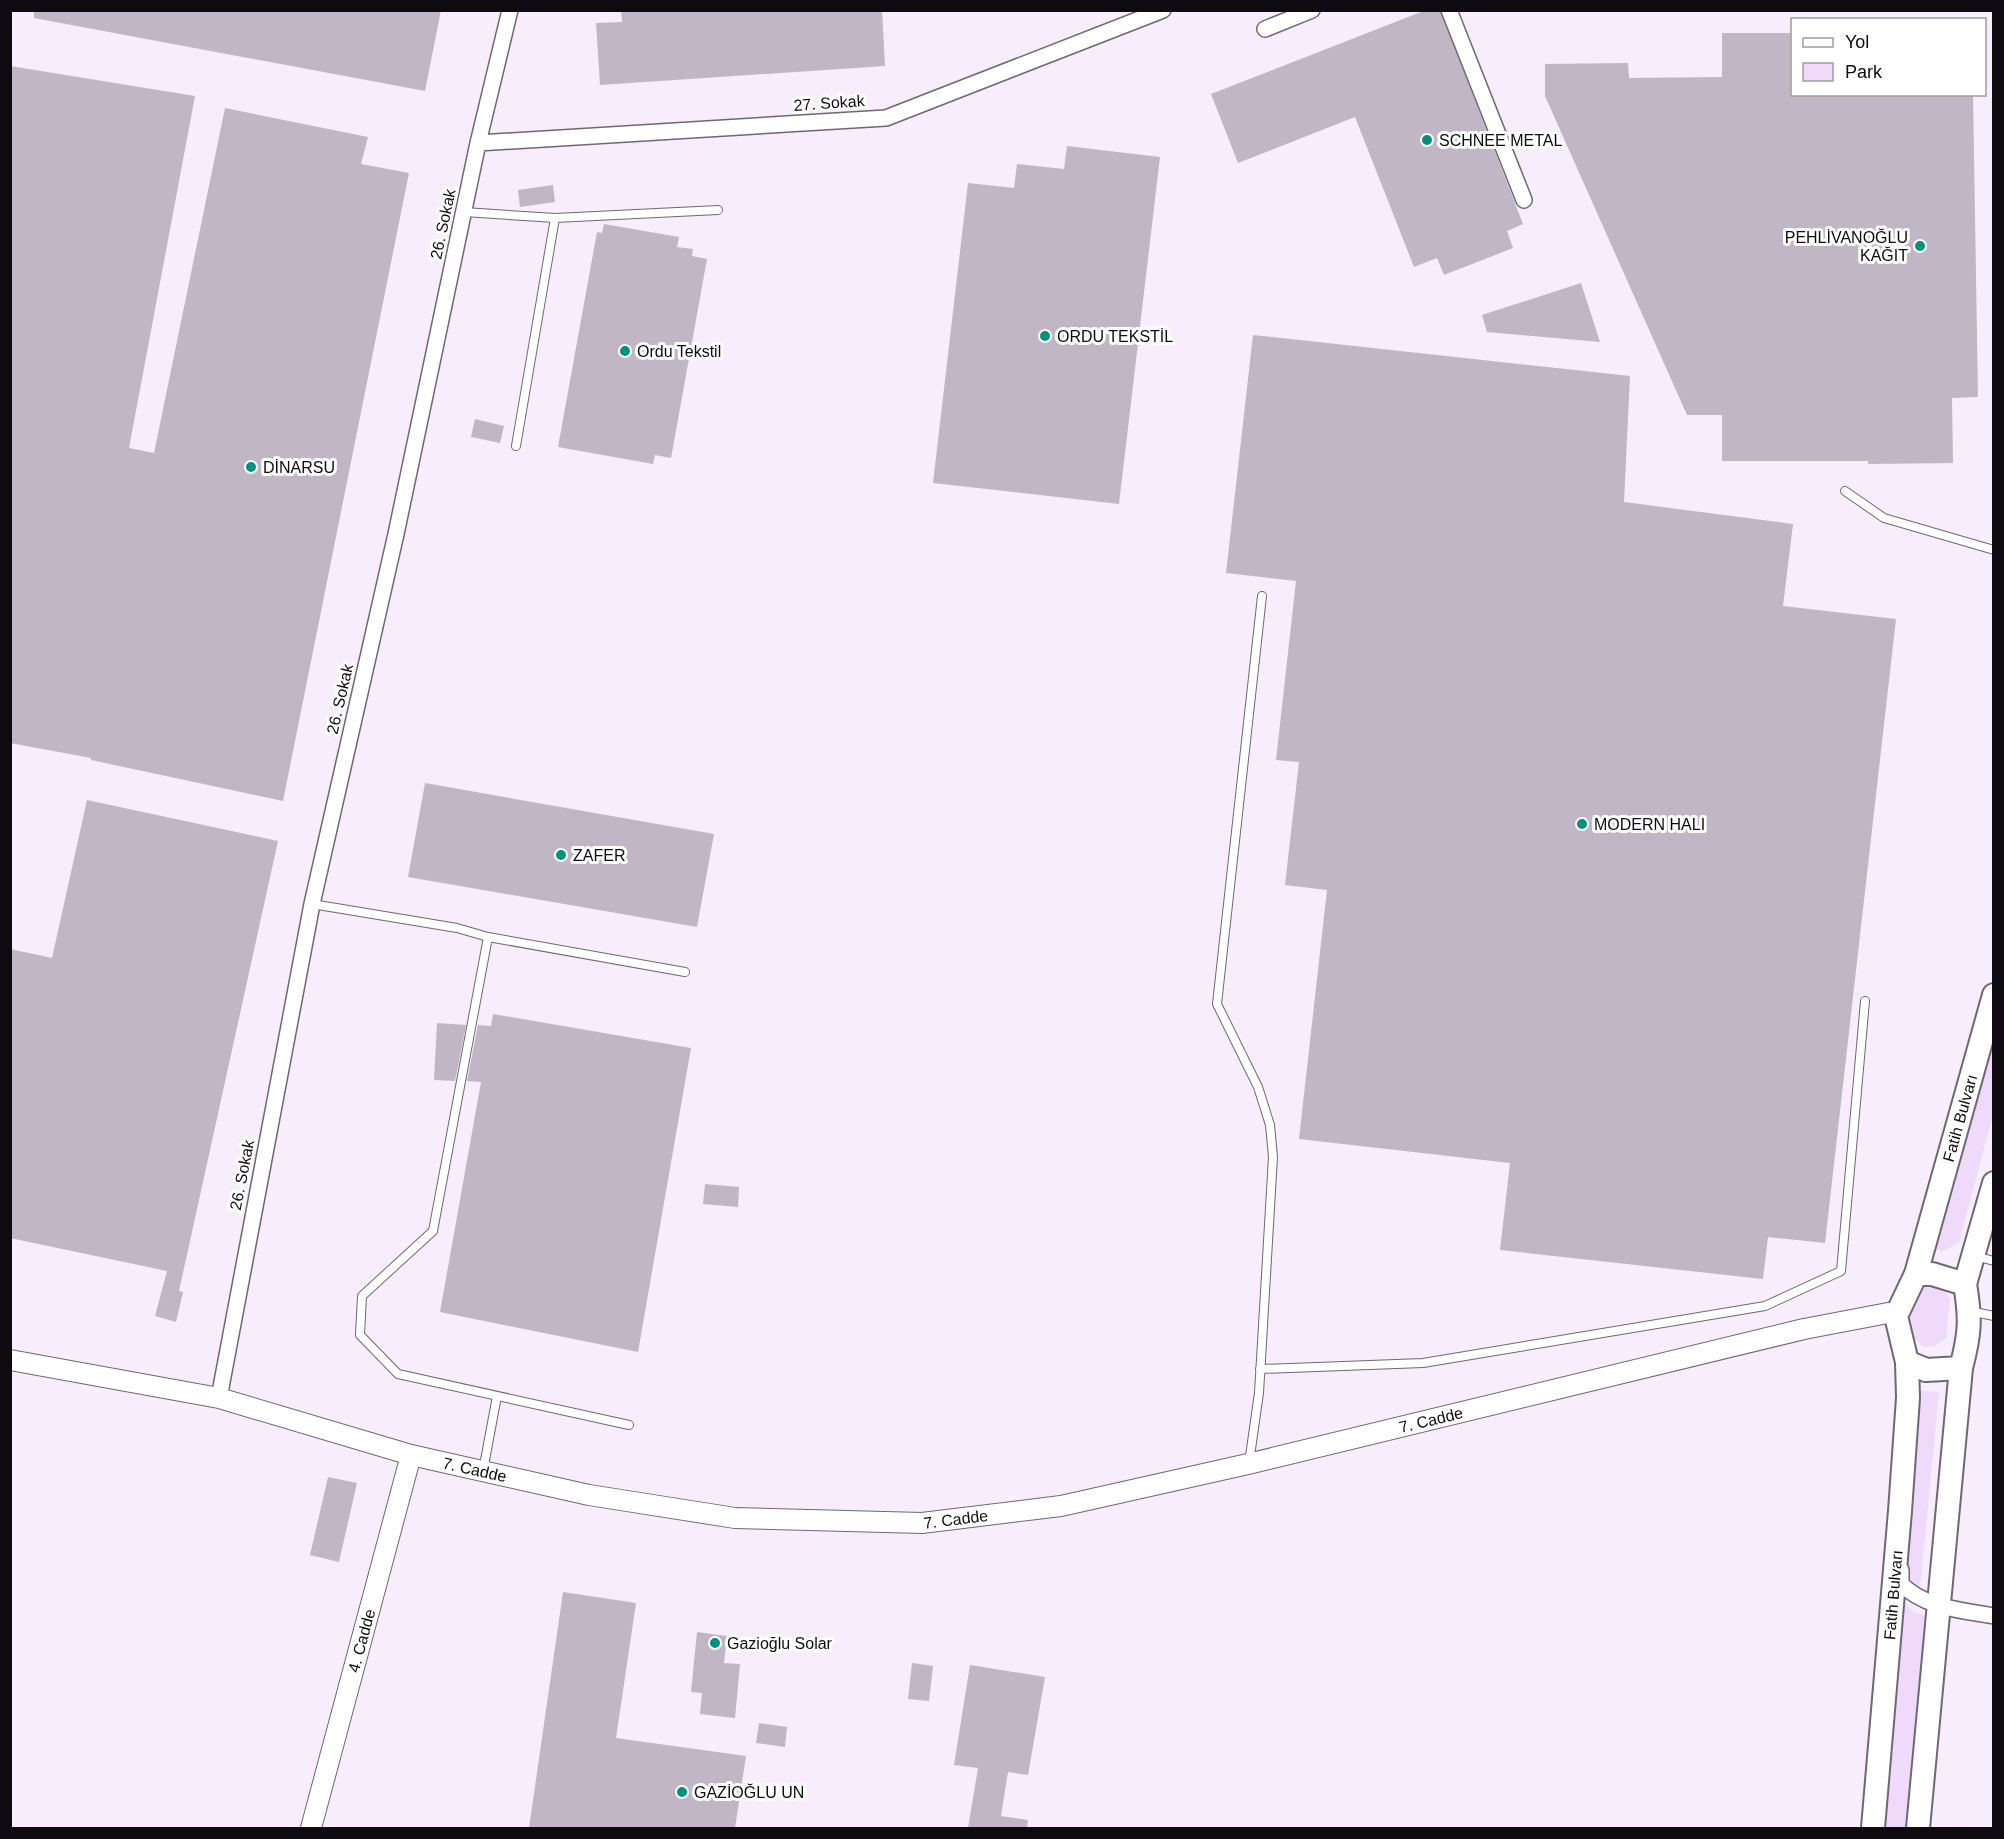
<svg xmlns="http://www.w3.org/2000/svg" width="2004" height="1839" font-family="Arial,sans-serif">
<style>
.green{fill:#f0dafc}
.building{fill:#c0b6c5}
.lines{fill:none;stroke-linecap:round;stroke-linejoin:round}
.service-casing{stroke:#706775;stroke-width:10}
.minor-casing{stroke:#706775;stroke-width:18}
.tertiary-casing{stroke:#706775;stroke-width:22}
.secondary-casing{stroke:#706775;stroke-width:26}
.service{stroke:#fff;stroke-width:8}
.minor{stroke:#fff;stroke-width:15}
.tertiary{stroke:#fff;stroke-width:20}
.secondary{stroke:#fff;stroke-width:22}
.poi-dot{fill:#00927f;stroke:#fff;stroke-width:2}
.labels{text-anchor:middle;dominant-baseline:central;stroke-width:6;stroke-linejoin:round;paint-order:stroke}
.street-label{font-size:16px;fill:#0e0b10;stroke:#fff}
.poi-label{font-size:16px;fill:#0e0b10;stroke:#fff;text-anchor:start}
</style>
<rect width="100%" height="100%" fill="#f7edfc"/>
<path class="green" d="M1993,1029V1115L1959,1242L1942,1252L1931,1247Z
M1930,1284L1942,1286L1950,1299L1946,1338L1934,1346L1924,1347L1909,1334L1911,1298L1924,1286Z
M1915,1390L1939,1392L1920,1588L1908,1580L1904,1569Z
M1902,1599L1912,1611L1926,1616L1905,1828H1880Z"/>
<path class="building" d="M34,10H441L425,91L34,18Z
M621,10H882L885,66L600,85L596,23L622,22Z
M1426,10H1440L1523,224L1507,231L1513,248L1444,275L1437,258L1414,267L1355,117L1238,163L1211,94Z
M1722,33H1792V94H1973L1978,397L1952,398L1953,463L1868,464V461H1722V415H1687L1545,96V64L1628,63L1629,78L1722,77Z
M10,66L195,96L129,448L154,453L225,108L368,137L361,164L409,173L283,801L91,760V758L10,743Z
M1067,146L1160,157L1119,504L933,483L968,183L1014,188L1017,164L1064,169Z
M553,185L555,202L520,207L518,190Z
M604,224L679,237L677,247L693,249L692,256L707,259L671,458L655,455L653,464L558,447L597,232L602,233Z
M1581,283L1600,342L1487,332L1482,315Z
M1253,335L1630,376L1624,502L1793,524L1783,606L1896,619L1825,1243L1768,1237L1763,1279L1500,1250L1510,1163L1299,1139L1327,890L1285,885L1299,762L1276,760L1296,581L1226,573Z
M475,419L504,426L500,443L471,437Z
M425,783L714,834L697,927L408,877Z
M87,800L278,841L179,1291L183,1292L176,1322L155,1316L167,1271L10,1238V949L52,958Z
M493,1014L691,1048L638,1352L440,1312L481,1082L467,1081L478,1025L491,1026Z
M437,1023L466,1025L455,1081L434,1080Z
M705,1184L739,1187L738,1207L703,1204Z
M328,1477L357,1483L339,1562L310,1555Z
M563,1592L636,1603L616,1738L746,1756L735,1828H529Z
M697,1632L727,1636L724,1663L740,1664L735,1718L700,1714L702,1693L691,1692Z
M912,1663L933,1666L929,1701L908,1699Z
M970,1665L1045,1677L1028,1775L1008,1772L1001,1816L1028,1820L1027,1828H968L978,1768L954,1765Z
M759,1723L787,1727L785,1747L756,1743Z"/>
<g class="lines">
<defs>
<path id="service" d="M464,212L555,218
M516,446L555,218L718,210
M1845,491L1884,518L1994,550
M312,904L457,928L488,937L685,972
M488,937L433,1231L362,1296L360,1335L398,1374L629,1425
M1975,1256L1994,1261
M1972,1314L1979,1313L1994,1316
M1260,1369L1423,1363L1765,1306L1841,1271L1865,1001
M1249,1463L1259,1393L1273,1157L1270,1125L1258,1087L1217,1004L1262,596
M483,1471L497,1396"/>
<path id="minor" d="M1449,10L1524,200
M1265,29L1312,10
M478,143L886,118L1163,10
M219,1398L312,904L396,534L478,143L510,10
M1901,1570V1584C1925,1608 1961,1610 1994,1616"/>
<g id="tertiary">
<path id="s1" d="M10,1360L219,1398L411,1455L589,1495L735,1518L922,1523L1061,1506L1248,1464L1804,1329L1888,1313L1896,1316"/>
<path id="s2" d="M311,1828L411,1455"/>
</g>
<g id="secondary">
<path id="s3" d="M1916,1274L1994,995"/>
<path d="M1916,1274H1932L1965,1284C1971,1319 1970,1334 1961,1368L1926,1370L1907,1362L1896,1316Z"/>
<path d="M1965,1284L1994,1183"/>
<path id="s4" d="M1873,1828L1900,1511L1908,1398L1907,1362"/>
<path d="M1918,1828L1961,1368"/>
</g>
</defs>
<use href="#service" class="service-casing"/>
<use href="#minor" class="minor-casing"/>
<use href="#tertiary" class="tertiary-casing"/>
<use href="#secondary" class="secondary-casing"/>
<use href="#service" class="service"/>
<use href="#minor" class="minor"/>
<use href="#tertiary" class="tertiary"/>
<use href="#secondary" class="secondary"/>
</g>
<g class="poi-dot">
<circle cx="1427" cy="140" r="6"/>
<circle cx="1920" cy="246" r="6"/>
<circle cx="1045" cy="336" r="6"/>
<circle cx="625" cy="351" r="6"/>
<circle cx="251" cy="467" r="6"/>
<circle cx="1582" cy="824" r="6"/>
<circle cx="561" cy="855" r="6"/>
<circle cx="715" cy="1643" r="6"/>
<circle cx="682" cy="1792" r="6"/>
</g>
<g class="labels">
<g class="street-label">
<text transform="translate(829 103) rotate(-4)">27. Sokak</text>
<text transform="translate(443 224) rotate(-78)">26. Sokak</text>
<text transform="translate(340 699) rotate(-77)">26. Sokak</text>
<text stroke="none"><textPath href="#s3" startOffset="162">Fatih Bulvarı</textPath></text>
<text transform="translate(242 1175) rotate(-79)">26. Sokak</text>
<text stroke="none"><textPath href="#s1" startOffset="1450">7. Cadde</textPath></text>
<text stroke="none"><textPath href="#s1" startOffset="478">7. Cadde</textPath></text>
<text stroke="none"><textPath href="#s1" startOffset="964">7. Cadde</textPath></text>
<text stroke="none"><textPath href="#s4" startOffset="234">Fatih Bulvarı</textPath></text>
<text stroke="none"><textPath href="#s2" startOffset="194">4. Cadde</textPath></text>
</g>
<g class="poi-label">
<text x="1439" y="140">SCHNEE METAL</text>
<text x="1908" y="237" text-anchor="end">PEHLİVANOĞLU<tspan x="1908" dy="18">KAĞIT</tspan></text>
<text x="1057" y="336">ORDU TEKSTİL</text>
<text x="637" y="351">Ordu Tekstil</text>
<text x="263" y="467">DİNARSU</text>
<text x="1594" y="824">MODERN HALI</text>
<text x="573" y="855">ZAFER</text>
<text x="727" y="1643">Gazioğlu Solar</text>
<text x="694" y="1792">GAZİOĞLU UN</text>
</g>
</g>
<rect width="2004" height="1839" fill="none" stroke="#0e0b10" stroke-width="24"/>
<rect x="1791" y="18" width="195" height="78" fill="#ffffff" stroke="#9f9d9f" stroke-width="1.5"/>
<rect x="1803" y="38" width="30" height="9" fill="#ffffff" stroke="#9f9d9f" stroke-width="1.5"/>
<text x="1845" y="48" font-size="18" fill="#0e0b10">Yol</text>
<rect x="1803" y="63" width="30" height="18" fill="#f0dafc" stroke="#9f9d9f" stroke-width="1.5"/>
<text x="1845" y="78" font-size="18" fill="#0e0b10">Park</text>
</svg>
